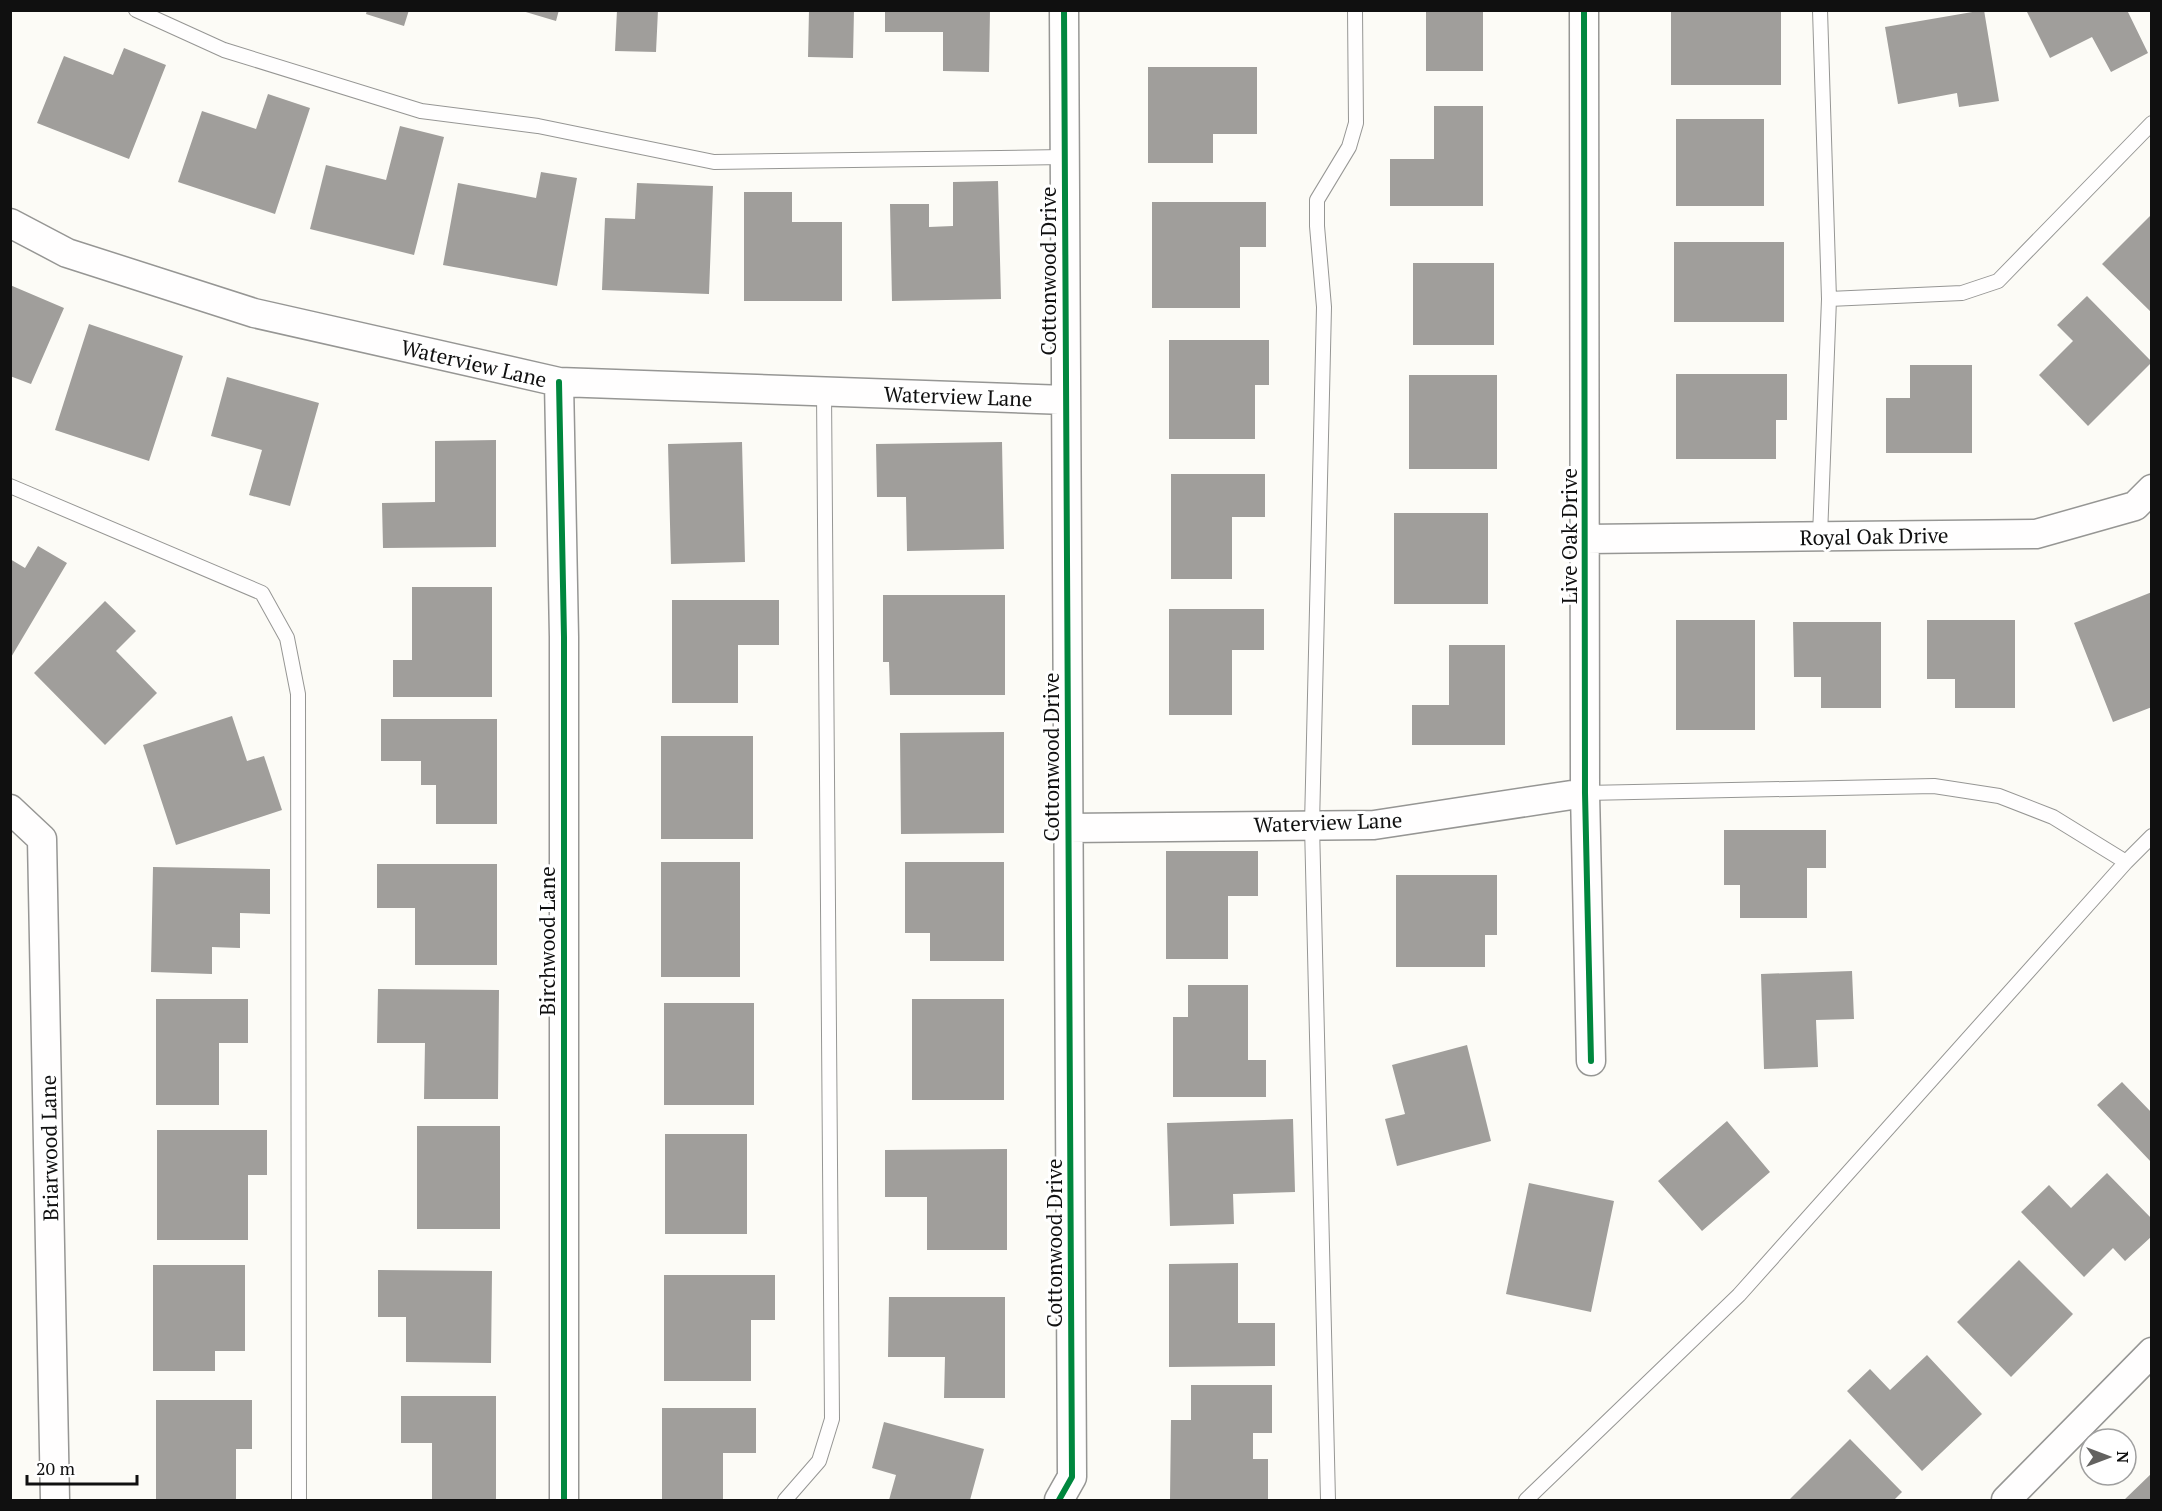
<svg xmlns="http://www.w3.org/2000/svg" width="2162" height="1511" font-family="'PT Serif',serif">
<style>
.building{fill:#a09e9b}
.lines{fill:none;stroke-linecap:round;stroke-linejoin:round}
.lane-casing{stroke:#969694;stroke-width:16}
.street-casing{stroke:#969694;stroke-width:31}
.lane{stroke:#fffefe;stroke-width:14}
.street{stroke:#fffefe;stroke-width:28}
.cycleway-casing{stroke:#fff;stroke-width:10}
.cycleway{stroke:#00873e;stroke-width:6}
.labels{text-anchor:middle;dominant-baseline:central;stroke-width:6;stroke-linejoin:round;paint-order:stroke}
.street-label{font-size:21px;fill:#101010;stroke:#fff}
</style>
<rect width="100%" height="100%" fill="#fcfbf6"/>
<path class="building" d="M367,10H409L404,26L366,14Z
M519,10H559L556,21Z
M617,10H658L656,52L615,51Z
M809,10H854L853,58L808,57Z
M885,10H990L989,72L943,71V32H885Z
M1426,10H1483V71H1426Z
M1671,10H1781V85H1671Z
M1984,10L1999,101L1959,107L1957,93L1898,104L1885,27Z
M2026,10H2127L2148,53L2111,72L2092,37L2050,58Z
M124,48L166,65L129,159L37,123L64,56L113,75Z
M1148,67H1257V134H1213V163H1148Z
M268,94L310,108L275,214L178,182L202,111L256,129Z
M1434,106H1483V206H1390V159H1434Z
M1676,119H1764V206H1676Z
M400,126L444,137L414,255L310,229L326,165L386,180Z
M541,172L577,178L557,286L443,265L458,183L536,198Z
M998,181L1001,299L892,301L890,204H929V227L953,226V182Z
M637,183L713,186L709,294L602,290L605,218L635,219Z
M744,192H792V222H842V301H744Z
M1152,202H1266V247H1240V308H1152Z
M2152,214V313L2102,264Z
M1674,242H1784V322H1674Z
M1413,263H1494V345H1413Z
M10,285L64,308L31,384L10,376Z
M2087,296L2152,362L2088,426L2039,375L2073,341L2057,325Z
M89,324L183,356L149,461L55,430Z
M1169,340H1269V385H1255V439H1169Z
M1910,365H1972V453H1886V398H1910Z
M1676,374H1787V420H1776V459H1676Z
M1409,375H1497V469H1409Z
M227,377L319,403L290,506L249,495L262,450L211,436Z
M496,440V547L383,548L382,503L435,502V441Z
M742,442L745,562L671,564L668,444Z
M1002,442L1004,549L907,551L906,497H877L876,444Z
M1171,474H1265V517H1232V579H1171Z
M1394,513H1488V604H1394Z
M38,546L67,563L10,659V559L25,568Z
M412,587H492V697H393V660H412Z
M2152,592V707L2113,722L2074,623Z
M883,595H1005V695H890L889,662H883Z
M672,600H779V645H738V703H672Z
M105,601L136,631L116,651L157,693L105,745L34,673Z
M1169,609H1264V650H1232V715H1169Z
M1676,620H1755V730H1676Z
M1927,620H2015V708H1955V679H1927Z
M1793,622H1881V708H1821V677H1794Z
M1449,645H1505V745H1412V705H1449Z
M232,716L247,761L264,756L282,810L176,845L143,745Z
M381,719H497V824H436V785H421V761H381Z
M1004,732V833L901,834L900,733Z
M661,736H753V839H661Z
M1724,830H1826V868H1807V918H1740V885H1724Z
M1166,851H1258V896H1228V959H1166Z
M661,862H740V977H661Z
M905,862H1004V961H930V933H905Z
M377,864H497V965H415V908H377Z
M153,867L270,869V914L240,913V948L212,947V974L151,972Z
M1396,875H1497V935H1485V967H1396Z
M1852,971L1854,1019L1816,1020L1818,1067L1764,1069L1761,974Z
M1188,985H1248V1060H1266V1097H1173V1017H1188Z
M378,989L499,990L498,1099H424L425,1043H377Z
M156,999H248V1043H219V1105H156Z
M912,999H1004V1100H912Z
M664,1003H754V1105H664Z
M1467,1045L1491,1141L1397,1166L1385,1119L1405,1114L1392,1065Z
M2122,1082L2152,1113V1163L2097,1105Z
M1293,1119L1295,1192L1233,1194L1234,1224L1170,1226L1167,1123Z
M1727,1121L1770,1172L1702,1231L1658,1181Z
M417,1126H500V1229H417Z
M157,1130H267V1175H248V1240H157Z
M665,1134H747V1234H665Z
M1007,1149V1250H927V1197H885V1150Z
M2107,1173L2152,1219V1236L2125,1261L2113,1248L2084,1277L2021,1212L2049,1185L2071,1208Z
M1529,1183L1614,1201L1591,1312L1506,1294Z
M2019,1260L2073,1314L2011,1377L1957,1322Z
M1238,1263V1323H1275V1366L1169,1367V1264Z
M153,1265H245V1351H215V1371H153Z
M378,1270L492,1271L491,1363L406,1362V1317H378Z
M664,1275H775V1320H751V1381H664Z
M889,1297H1005V1398H944L945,1357H888Z
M1927,1355L1982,1414L1922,1471L1847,1391L1870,1369L1890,1390Z
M1191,1385H1272V1433H1253V1459H1268V1500L1170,1499L1171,1420H1191Z
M401,1396H496V1500H432V1443H401Z
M156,1400H252V1449H236V1500H156Z
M662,1408H756V1453H723V1500H662Z
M884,1422L984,1449L970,1500H889L896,1475L872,1468Z
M1850,1439L1902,1492L1894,1500H1789Z
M2152,1473V1500H2124Z"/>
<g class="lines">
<defs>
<path id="lane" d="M136,10L224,50L421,111L538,126L714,162L1064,157
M1820,10L1829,299L1820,536
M1829,299L1962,293L1998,281L2152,123
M10,486L262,593L287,638L298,694L299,1500
M1585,793L1934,786L1999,796L2053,817L2126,862
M785,1500L819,1461L832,1419L824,392
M1328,1500L1312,825L1324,307L1317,226V200L1349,147L1356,123L1355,10
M1526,1500L1739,1295L2126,862L2152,836"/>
<path id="street" d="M1584,10L1585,793L1591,1061
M10,223L67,253L254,313L559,382L1066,400
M559,382L564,637V1500
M1586,539L2036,534L2135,506L2152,489
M10,809L42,839L55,1500
M1068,828L1374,825L1585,793
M1059,1500L1072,1477L1064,10
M2006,1500L2152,1352"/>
</defs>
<use href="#lane" class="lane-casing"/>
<use href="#street" class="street-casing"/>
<use href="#lane" class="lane"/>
<use href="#street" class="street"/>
<defs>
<path id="cycleway" d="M1584,10L1585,793L1591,1061
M559,382L564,637V1500
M1059,1500L1072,1477L1064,10"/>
</defs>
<use href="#cycleway" class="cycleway-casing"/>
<use href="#cycleway" class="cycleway"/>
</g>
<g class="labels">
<g class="street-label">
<text transform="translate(1048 271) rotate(-90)">Cottonwood Drive</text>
<text transform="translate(474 363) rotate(13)">Waterview Lane</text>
<text transform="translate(958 396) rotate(2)">Waterview Lane</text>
<text transform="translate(1569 536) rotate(-90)">Live Oak Drive</text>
<text transform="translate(1874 536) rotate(-1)">Royal Oak Drive</text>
<text transform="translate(1051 757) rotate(-90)">Cottonwood Drive</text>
<text transform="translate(1328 822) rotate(-2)">Waterview Lane</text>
<text transform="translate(547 941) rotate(-90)">Birchwood Lane</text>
<text transform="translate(49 1148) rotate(-91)">Briarwood Lane</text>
<text transform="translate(1054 1243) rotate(-90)">Cottonwood Drive</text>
</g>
</g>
<rect width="2162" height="1511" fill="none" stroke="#101010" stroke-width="24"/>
<g transform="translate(2108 1457) rotate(90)"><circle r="28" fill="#ffffff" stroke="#9f9f9f" stroke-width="1.5"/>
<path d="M0-4.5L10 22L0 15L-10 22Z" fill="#636260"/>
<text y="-9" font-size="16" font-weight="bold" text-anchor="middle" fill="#101010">N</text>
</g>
<path d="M27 1475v9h110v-9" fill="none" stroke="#101010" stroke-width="3"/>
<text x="36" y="1475" font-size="18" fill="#101010" stroke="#ffffff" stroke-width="4.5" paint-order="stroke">20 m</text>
</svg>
